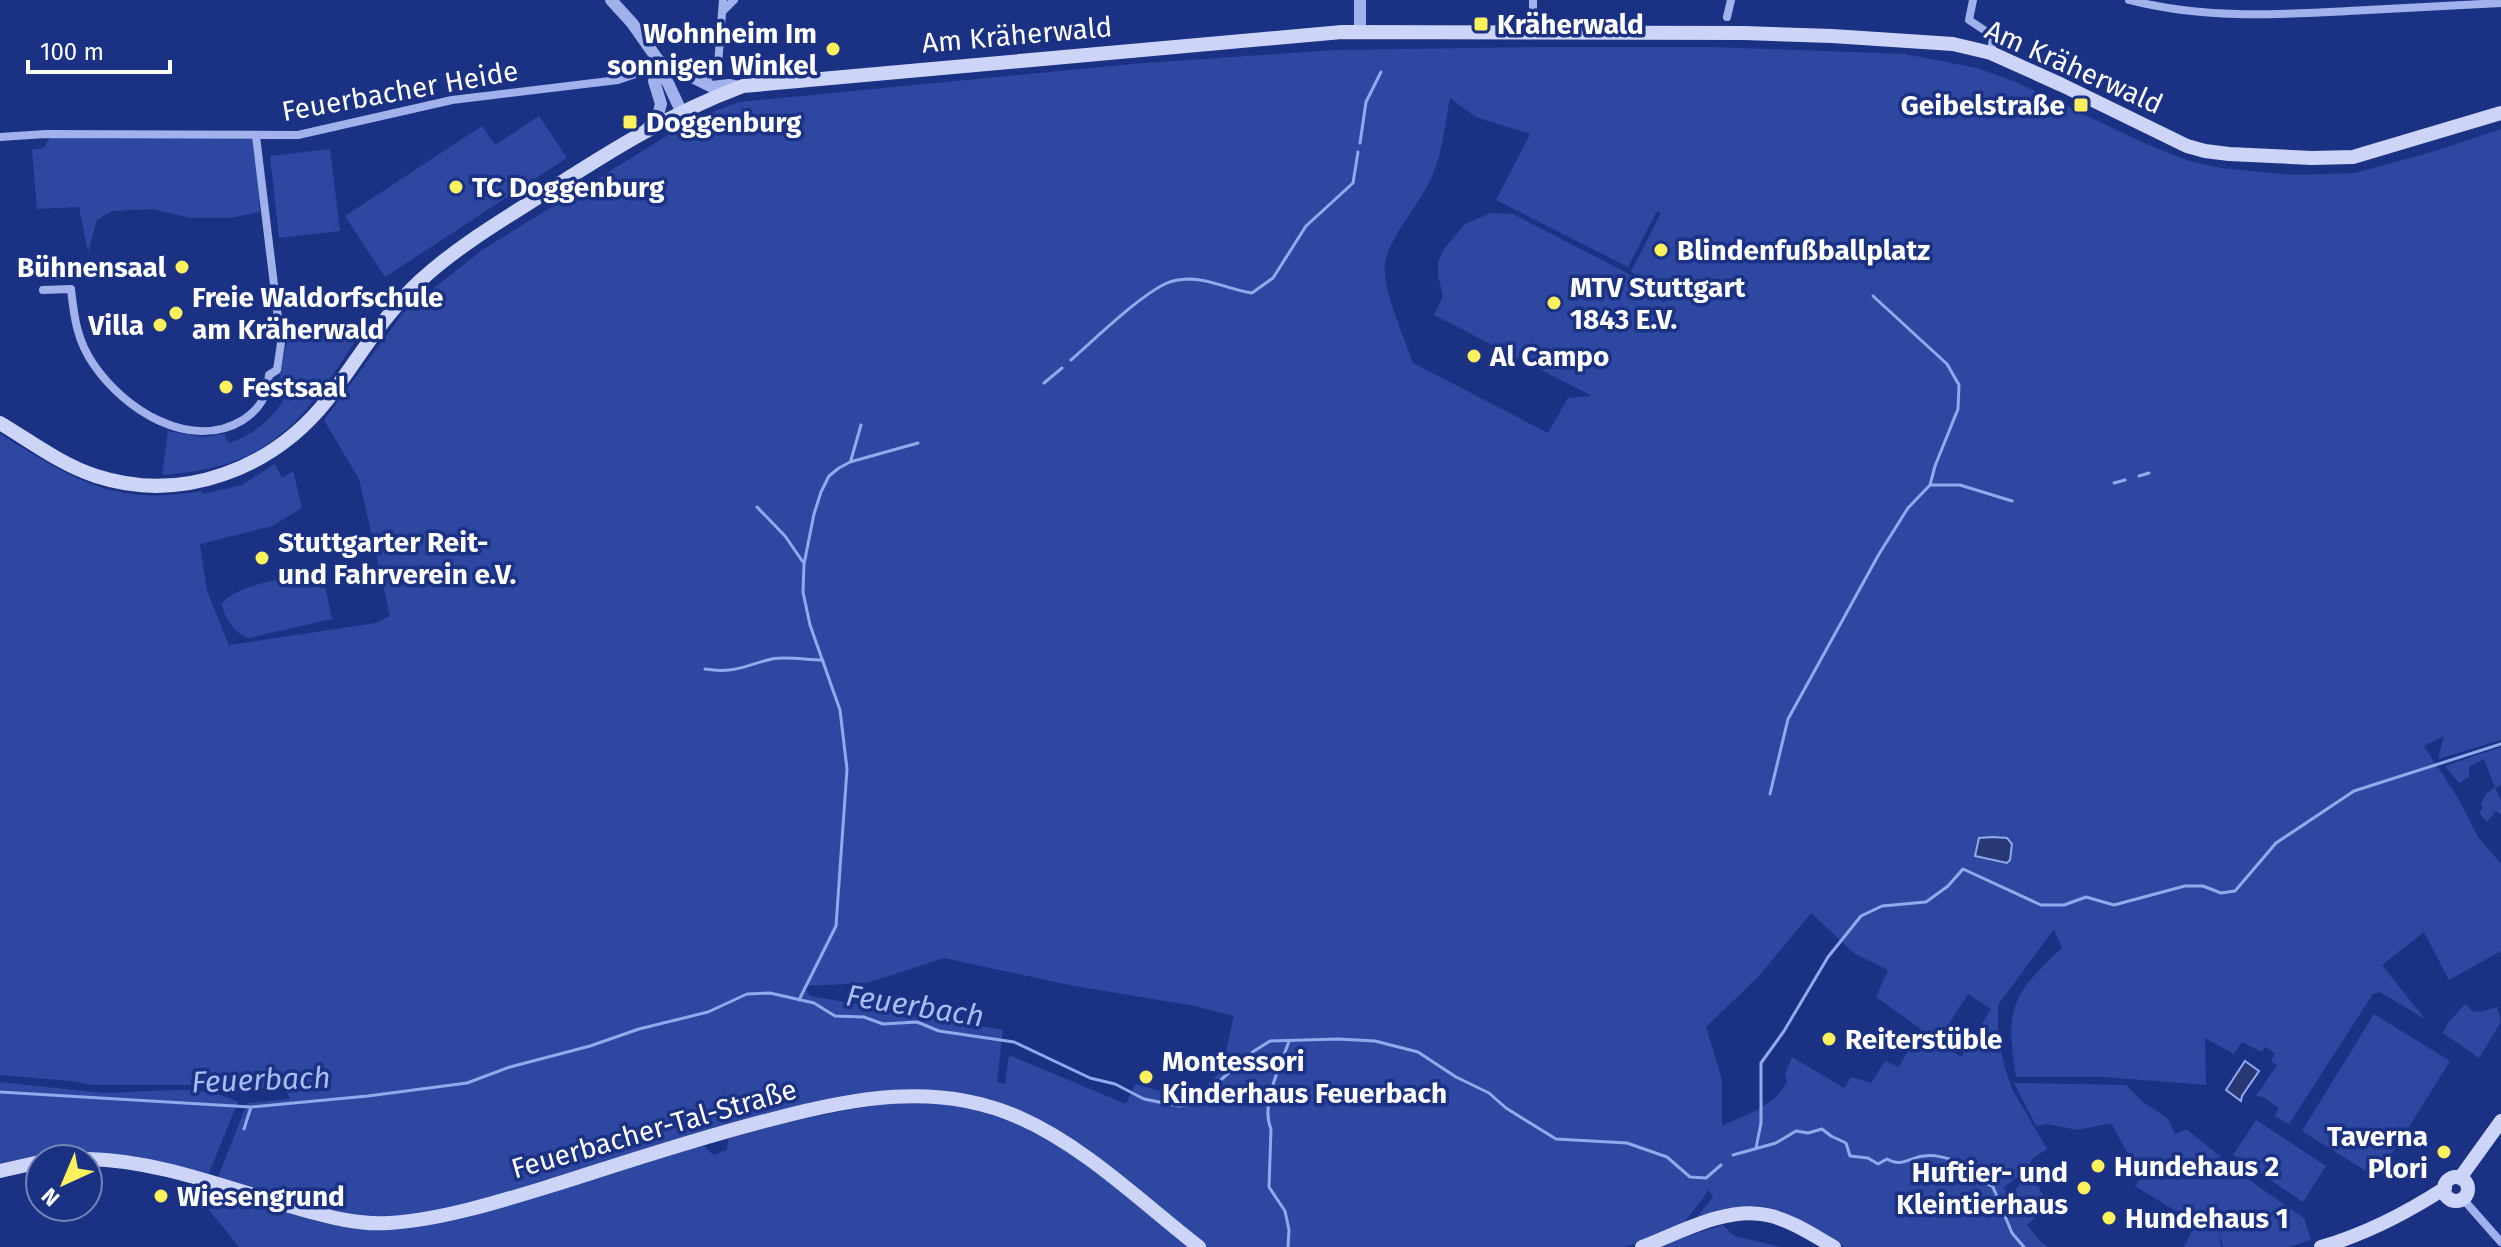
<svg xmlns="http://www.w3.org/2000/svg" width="2501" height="1247" font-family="'Fira Sans',sans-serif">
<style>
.green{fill:#2e48a2;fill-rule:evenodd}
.water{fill:#273875;stroke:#93a9ed;stroke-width:2}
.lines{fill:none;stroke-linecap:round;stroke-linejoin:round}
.stream{stroke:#93a9ed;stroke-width:3}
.minor{stroke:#a0b1eb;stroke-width:8}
.tertiary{stroke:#a0b1eb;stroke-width:12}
.secondary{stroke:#ccd5f8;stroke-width:14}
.poi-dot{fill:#fdf25c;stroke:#1b3183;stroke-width:3}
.labels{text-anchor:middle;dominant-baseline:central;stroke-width:7;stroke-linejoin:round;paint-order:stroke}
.poi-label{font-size:28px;font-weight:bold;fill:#fff;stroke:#1b3183;text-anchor:start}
.street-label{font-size:28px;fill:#fff;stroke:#1b3183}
.water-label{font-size:30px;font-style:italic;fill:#abbcf3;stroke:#1b3183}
</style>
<rect width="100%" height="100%" fill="#1b3183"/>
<path class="green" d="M1535,47H1713L1905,54L1977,68L2016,82L2144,143L2189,161L2221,168L2294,175L2355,173L2432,152L2501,129V740L2438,759L2444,736L2424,746L2458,798L2478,837L2501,864V951L2449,980L2424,932L2382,965L2425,1019L2380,992L2373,994L2289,1124L2275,1116L2279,1108L2263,1097L2256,1096L2277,1065L2271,1061L2275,1053L2265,1047L2262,1052L2242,1042L2234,1054L2205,1038L2206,1085L2104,1077H2016C2005,1009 2011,995 2062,948L2054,929L1998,1005V1037L2004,1065L2012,1089L2047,1149L2032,1159L2029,1168L2003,1188L2011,1195L2032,1170L2039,1188L2049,1205L2027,1225L2042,1243L2049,1247H1845L1806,1225L1758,1205L1692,1223L1713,1197L1709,1190L1681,1227L1625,1247H1207L1123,1181L1046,1126L1006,1105L990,1099L903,1091L433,1212L388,1219L347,1217L217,1180L247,1103L290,1099L283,1083L247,1093L195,1085H93L70,1081L0,1075V434C72,478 112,507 201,491L203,494L242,485L275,464L282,478L293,471L302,508L272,526L200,544L207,591L229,645L376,623L390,616L359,479L324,420L403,313L482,250L696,118L739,102L1132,64L1334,50ZM1450,98L1476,117L1530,134L1496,200L1628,267L1657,211L1661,213L1631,272L1661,288L1668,294L1664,303L1650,287L1627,273L1513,214L1491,213L1465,224L1444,249L1438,262V276L1443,296L1434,315L1592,396L1568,398L1548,433L1413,363C1405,339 1381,286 1385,263C1389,237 1421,203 1432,176C1443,153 1445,123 1450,98ZM1993,837L2007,838V863L1975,856L1979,838ZM1811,913L1855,954L1888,970L1876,997L1921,1029L1899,1067L1885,1061L1871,1083L1851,1077L1844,1088L1792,1057L1785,1074L1787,1082C1773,1107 1747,1114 1722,1126V1079L1706,1027L1759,976ZM944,958L1074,986L1195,1006L1234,1016L1221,1071L1192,1100L1135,1084L1126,1104L1009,1055L1005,1084L997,1082L1003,1030L810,996L804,986L867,983ZM1968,994L1991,1009L1961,1057L1937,1042Z
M539,116L567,158L385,277L345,216L482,126L495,145Z
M255,137L260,212L230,218H190L152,209L112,211L97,220L88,252L79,207L37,209L32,150L43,148L50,138Z
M330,149L340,231L279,238L270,156Z
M365,326C329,380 295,442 229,463C207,470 185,473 162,475L168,431L203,437L224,434L229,443C259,433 278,413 292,386L279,379L289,333Z
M322,571L332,619L249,638C236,635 223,617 222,604C234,584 298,576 322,571Z
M2501,747V785L2495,788L2501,801V815L2496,811L2487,822L2479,813L2483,808L2481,804L2486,794L2495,787L2484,759L2469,767V777L2459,783L2445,766Z
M2465,1004L2472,1011L2480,1012L2497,1007L2501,1022L2479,1058L2443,1033L2448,1023Z
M2374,1014L2450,1061L2377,1178L2302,1131Z
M0,1082C31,1085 61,1089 92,1092C139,1096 195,1080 238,1102L208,1175L132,1156L69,1151L0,1163Z
M2014,1083L2126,1085L2142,1101L2168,1119L2175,1134L2186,1129L2255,1184L2304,1218L2311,1240L2288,1247H2223L2219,1231L2221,1247H2184L2192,1231L2200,1226L2135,1186L2149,1167L2127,1152L2111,1123L2077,1130L2047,1124L2036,1126Z
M907,1099C932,1103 961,1105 986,1112C1057,1134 1134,1201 1192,1247H239L205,1205L218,1193L345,1227L388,1228L698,1145L705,1147L714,1155L727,1150L729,1136L785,1122Z
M2256,1120L2326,1166L2303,1202L2233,1155Z
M1723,1225L1734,1236L1781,1247H1654Z"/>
<path class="water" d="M1993,837L2007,838L2012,844L2010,860L2007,863L1975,856L1979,838Z
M2245,1061L2259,1071L2242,1096L2241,1101L2226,1090Z"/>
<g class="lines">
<path class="stream" d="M1360,143L1366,102L1381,72
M1071,360C1095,339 1140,295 1167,283C1174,280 1185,279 1192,279C1212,280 1231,290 1252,293L1273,278L1306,226L1353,183L1358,152
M1044,383L1062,368
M851,460L861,425
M2139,476L2149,473
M2114,483L2125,480
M1931,485H1960L2012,501
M757,507L785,536L803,562
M705,669C735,674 745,665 772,659C787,656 807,660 823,660
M1770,794L1788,719L1879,554L1908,508L1930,485L1935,466L1958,409L1959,385L1947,364L1873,296
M799,1000L836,926L847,769L840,710L810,625L803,592L804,564L814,514L821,492L829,476L839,468L850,462L918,443
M0,1092L251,1107L368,1096L467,1083L510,1067L590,1046L639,1029L708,1012L747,994L770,993L814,1003L835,1016L864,1017L883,1024L917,1022L939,1031L1014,1042L1090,1078L1115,1084L1144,1099L1179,1106L1193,1104L1254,1051L1270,1041L1338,1039L1375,1041L1418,1052L1456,1077L1489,1093L1506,1108L1556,1139L1627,1143L1667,1157L1690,1177L1706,1178L1721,1165
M244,1129L251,1107
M1756,1148L1761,1123V1063L1784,1031L1828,957L1861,916L1882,906L1926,902L1948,886L1963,869L2041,905H2064L2086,897L2114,905L2185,886H2203L2221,893L2235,891L2276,843L2354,791L2501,744
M1733,1155L1776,1143L1796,1131L1808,1133L1822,1129L1831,1136L1846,1143L1850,1156L1868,1158L1878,1164L1887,1159C1902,1168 1910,1157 1924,1156C1934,1154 1947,1158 1956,1161L1966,1172L1993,1187L2012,1233L2024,1247
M1288,1247L1289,1230L1285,1211L1269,1187L1271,1129C1260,1103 1281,1066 1289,1041"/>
<path class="minor" d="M1973,0L1969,20L1993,36L1991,53
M2129,0C2203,19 2273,15 2348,11C2399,8 2450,6 2501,3
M723,11L734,0
M1727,17L1731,0
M1533,33V0
M704,83L718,65L723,0
M0,137L46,134L298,135L452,100L618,80L644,71L658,60
M43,290L71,289C74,317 77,341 94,365C124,409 190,452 243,420C261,408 267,396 269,375L277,370L281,343L256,136
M2463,1199L2501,1242"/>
<path class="tertiary" d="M611,0L632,23L658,60V69L654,81L661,104L658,115L646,130
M1360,0V31
M658,60L712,87L729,85L739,87
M658,69L668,83L681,111"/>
<path class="secondary" d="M0,423C30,441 62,465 96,476C182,504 273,469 328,399C359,358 383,315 421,280C457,247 499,222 540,196C607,153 668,114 743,86L1342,32L1744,33L1832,36L1953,44L1991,53L2062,85L2187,146L2205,151L2229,154L2312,158L2353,157L2501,113
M88,1159C158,1160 232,1190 300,1209C329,1217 358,1225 389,1223C443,1220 508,1199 560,1183C629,1161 698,1138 769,1120C851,1098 937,1081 1018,1117C1086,1147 1141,1202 1199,1247
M0,1171L40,1162
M2444 1189a12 12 0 1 1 24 0a12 12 0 1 1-24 0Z
M2460,1178L2501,1121
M1642,1247C1679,1233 1726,1206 1767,1215C1791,1220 1813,1235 1834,1247
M2321,1247C2366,1234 2405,1214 2445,1188"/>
</g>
<g class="poi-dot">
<rect x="1473" y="16" width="16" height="16" rx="4"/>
<circle cx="833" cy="49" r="8"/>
<rect x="2073" y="97" width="16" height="16" rx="4"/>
<rect x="622" y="114" width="16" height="16" rx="4"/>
<circle cx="456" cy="187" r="8"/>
<circle cx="1661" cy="250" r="8"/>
<circle cx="182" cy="267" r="8"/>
<circle cx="1554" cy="303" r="8"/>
<circle cx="176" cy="313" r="8"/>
<circle cx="160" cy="325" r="8"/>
<circle cx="1474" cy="356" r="8"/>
<circle cx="226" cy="387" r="8"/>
<circle cx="262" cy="558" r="8"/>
<circle cx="1829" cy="1039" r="8"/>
<circle cx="1146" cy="1077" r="8"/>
<circle cx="2444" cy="1152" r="8"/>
<circle cx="2098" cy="1166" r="8"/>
<circle cx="2084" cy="1188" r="8"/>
<circle cx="161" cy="1196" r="8"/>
<circle cx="2109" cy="1218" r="8"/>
</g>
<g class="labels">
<g class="poi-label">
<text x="1497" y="24">Kräherwald</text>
<text x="817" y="33" text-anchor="end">Wohnheim Im<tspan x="817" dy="32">sonnigen Winkel</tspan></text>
<text x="2065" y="105" text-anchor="end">Geibelstraße</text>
<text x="646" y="122">Doggenburg</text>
<text x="472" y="187">TC Doggenburg</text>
<text x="1677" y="250">Blindenfußballplatz</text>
<text x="166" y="267" text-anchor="end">Bühnensaal</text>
<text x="1570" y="287">MTV Stuttgart<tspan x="1570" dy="32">1843 E.V.</tspan></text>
<text x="192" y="297">Freie Waldorfschule<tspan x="192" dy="32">am Kräherwald</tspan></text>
<text x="144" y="325" text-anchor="end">Villa</text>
<text x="1490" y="356">Al Campo</text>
<text x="242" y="387">Festsaal</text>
<text x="278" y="542">Stuttgarter Reit-<tspan x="278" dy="32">und Fahrverein e.V.</tspan></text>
<text x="1845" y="1039">Reiterstüble</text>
<text x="1162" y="1061">Montessori<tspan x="1162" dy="32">Kinderhaus Feuerbach</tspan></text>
<text x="2428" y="1136" text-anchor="end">Taverna<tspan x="2428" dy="32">Plori</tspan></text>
<text x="2114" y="1166">Hundehaus 2</text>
<text x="2068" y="1172" text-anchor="end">Huftier- und<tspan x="2068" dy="32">Kleintierhaus</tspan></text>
<text x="177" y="1196">Wiesengrund</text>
<text x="2125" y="1218">Hundehaus 1</text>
</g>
<g class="street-label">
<text transform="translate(1017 35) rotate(-5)">Am Kräherwald</text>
<text transform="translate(2074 67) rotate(24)">Am Kräherwald</text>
<text transform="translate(400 91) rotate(-10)">Feuerbacher Heide</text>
<text transform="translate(654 1129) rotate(-16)">Feuerbacher-Tal-Straße</text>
</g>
<g class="water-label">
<text transform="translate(915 1006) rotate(9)">Feuerbach</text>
<text transform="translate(261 1080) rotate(-2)">Feuerbach</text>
</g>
</g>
<g transform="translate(64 1183) rotate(224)"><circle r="38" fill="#1b3183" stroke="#7683b5" stroke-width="2"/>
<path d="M0-6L14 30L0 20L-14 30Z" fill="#fdf25c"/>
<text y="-12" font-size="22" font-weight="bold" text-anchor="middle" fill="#ffffff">N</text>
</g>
<path d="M28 60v12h142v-12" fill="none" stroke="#ffffff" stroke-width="4"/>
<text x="40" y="60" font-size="24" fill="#ffffff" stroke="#1b3183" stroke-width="6" paint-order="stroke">100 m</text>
</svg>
